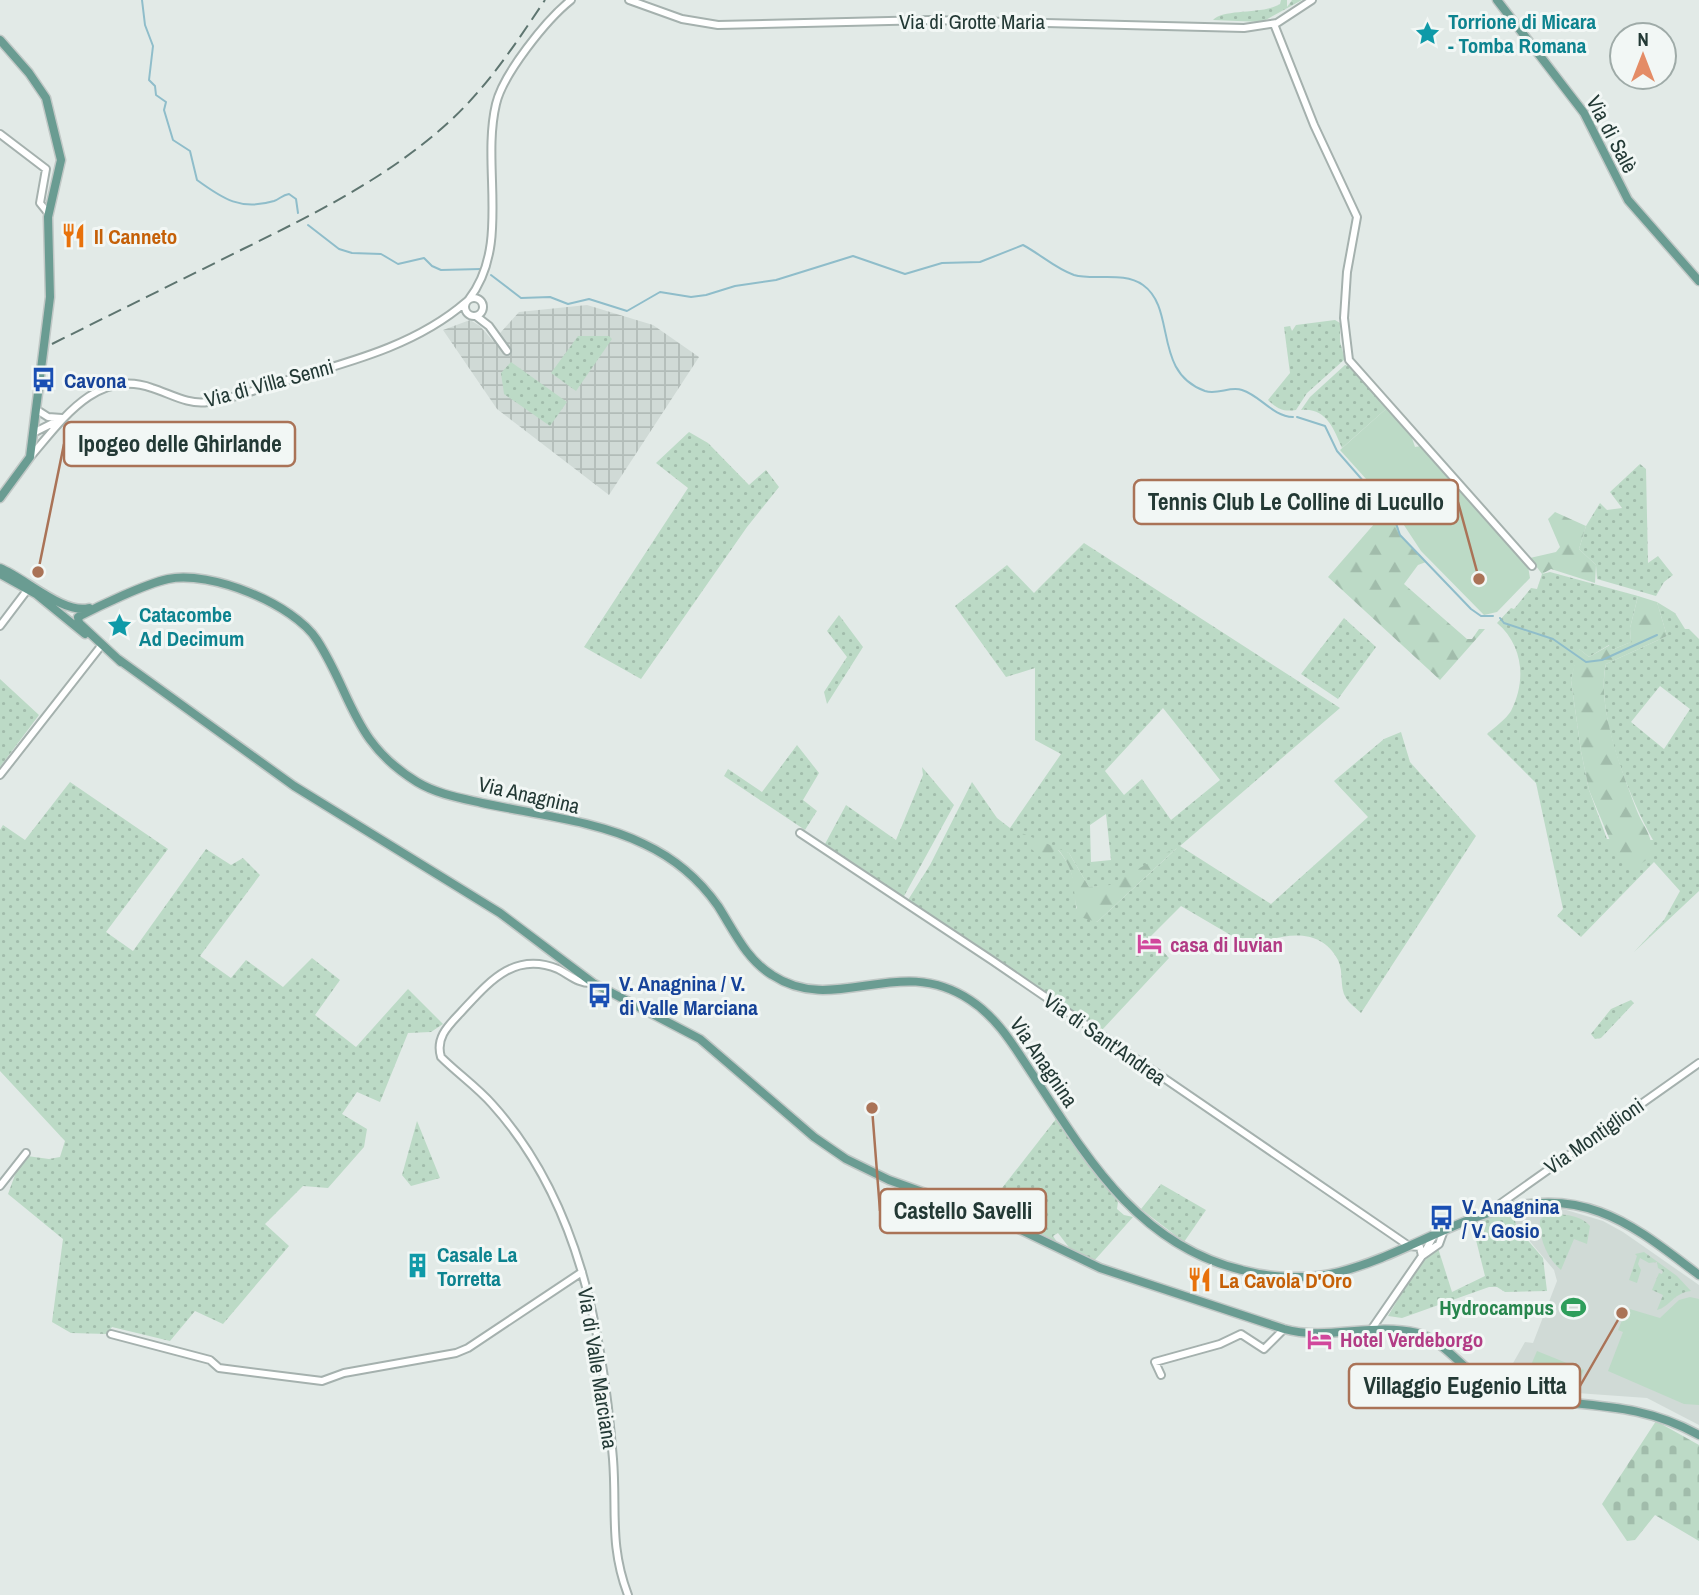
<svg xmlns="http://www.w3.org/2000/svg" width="1699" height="1595" font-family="'Archivo Narrow',sans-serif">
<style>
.built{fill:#d0dad6}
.industrial{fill:url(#industrial-grid)}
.grass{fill:url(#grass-dots);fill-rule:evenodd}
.forest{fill:url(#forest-firs)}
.cemetery{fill:url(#cemetery-stones)}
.park{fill:#bcdac6}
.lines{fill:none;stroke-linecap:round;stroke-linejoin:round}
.stream{stroke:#8fbdca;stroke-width:2}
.minor-casing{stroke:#a5b1ae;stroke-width:10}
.major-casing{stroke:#c1c8c6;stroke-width:11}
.minor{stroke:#fff;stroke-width:6}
.major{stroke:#6a9c92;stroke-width:8}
.rail{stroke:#5e7570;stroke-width:2;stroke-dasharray:14 7;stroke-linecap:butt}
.labels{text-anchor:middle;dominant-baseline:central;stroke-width:6;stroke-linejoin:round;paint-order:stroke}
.street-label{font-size:21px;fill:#233935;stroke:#f2f7f5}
.culture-label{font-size:21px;font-weight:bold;fill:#0d838f;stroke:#f2f7f5;text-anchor:start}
.food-label{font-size:21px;font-weight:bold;fill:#c56008;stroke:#f2f7f5;text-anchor:start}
.transit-label{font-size:21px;font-weight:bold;fill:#164399;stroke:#f2f7f5;text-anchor:start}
.hotel-label{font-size:21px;font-weight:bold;fill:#b23c85;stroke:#f2f7f5;text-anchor:start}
.leisure-label{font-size:21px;font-weight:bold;fill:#27864d;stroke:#f2f7f5;text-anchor:end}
.leader{fill:none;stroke:#aa7357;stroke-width:2.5}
.callout-dot{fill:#aa7357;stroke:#f2f7f5;stroke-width:2.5}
.callout{fill:#f2f7f5;stroke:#aa7357;stroke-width:2.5}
.callout-label{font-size:23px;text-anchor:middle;font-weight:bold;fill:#233935}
</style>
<defs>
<pattern id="industrial-grid" width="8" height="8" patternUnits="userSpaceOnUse" patternTransform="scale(1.75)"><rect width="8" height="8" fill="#d0dad6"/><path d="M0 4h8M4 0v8" fill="none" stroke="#b2bcb8"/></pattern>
<pattern id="grass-dots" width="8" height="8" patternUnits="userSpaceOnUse" patternTransform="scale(1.75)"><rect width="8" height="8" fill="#bcdac6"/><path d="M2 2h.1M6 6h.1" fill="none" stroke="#a1bcab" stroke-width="1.8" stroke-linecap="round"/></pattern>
<pattern id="forest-firs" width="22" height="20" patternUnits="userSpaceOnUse" patternTransform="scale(1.75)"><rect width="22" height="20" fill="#bcdac6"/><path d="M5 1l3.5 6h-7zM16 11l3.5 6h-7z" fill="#a1bcab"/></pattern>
<pattern id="cemetery-stones" width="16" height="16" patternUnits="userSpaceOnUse" patternTransform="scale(1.75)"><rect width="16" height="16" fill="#bcdac6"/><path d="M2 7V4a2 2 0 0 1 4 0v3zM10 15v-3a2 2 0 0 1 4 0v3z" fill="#a1bcab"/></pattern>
</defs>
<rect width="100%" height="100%" fill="#e2eae7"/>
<path class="built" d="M1530,1206L1563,1209L1603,1221L1623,1232L1699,1285V1425L1647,1398L1522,1389L1499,1381L1508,1372L1525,1342L1533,1343L1557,1281L1554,1270L1513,1221L1511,1207Z"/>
<path class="industrial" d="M587,305L653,325L699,357L609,495L497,409L443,330L470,320L480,326L493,341L519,312Z"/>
<path class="grass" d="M1281,0H1287V7L1292,0H1302L1262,22L1213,20C1224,8 1261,15 1280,4Z
M1335,320L1340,323V342L1345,359L1307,393L1296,410C1284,412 1277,409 1268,400L1290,373L1284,327L1290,326L1292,331L1296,325Z
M578,336H609L612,339L576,391L551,373Z
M511,362L567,402L550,426L504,394L501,373Z
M1345,365L1352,367L1387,408L1342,448C1334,429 1326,407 1301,410L1310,397Z
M689,432L708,443L749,485L766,470L779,487L747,527L641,679L584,647L688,488L656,463Z
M1640,464L1646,469L1648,563L1658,556L1673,575L1664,582L1656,596L1597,579L1596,565L1579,549L1586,526L1600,503L1607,510L1622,508L1610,492Z
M1084,543L1340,708L1180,846L1271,904L1368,817L1334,781L1384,739L1401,732L1410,762L1476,836L1361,1013C1357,1009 1349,1003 1346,998C1339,987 1344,972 1338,960C1320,925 1280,934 1251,947L1181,906L1150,937L1169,958L1102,1030L908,900L930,865L972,782L997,818L1010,828L1061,754L1035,740V668L1006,677L955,606L1007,565L1034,593ZM1163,708L1220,780L1171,820L1142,779L1124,795L1105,771ZM1106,814L1111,860L1091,862L1090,825ZM1177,848L1097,922L1076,908C1076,885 1073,867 1058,850L1069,853L1089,887L1110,886Z
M1550,572L1638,596L1630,628L1631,642L1612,650L1609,645L1589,657L1579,649L1571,680L1581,751L1589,790L1607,839L1653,840C1629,797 1595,713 1606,664L1667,636L1657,602L1675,613L1685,629H1689L1699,639V891L1634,952L1664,920L1680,891L1654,862L1581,937L1557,916L1563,909L1536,783L1487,734C1494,728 1506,719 1511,711C1526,682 1524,646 1497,623L1511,608L1514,609L1531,588L1537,589L1542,574ZM1660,686L1690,709L1664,749L1631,722Z
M839,615L863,647L827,704L824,692L847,657L827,631Z
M1344,618L1376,647L1338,699L1301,674Z
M0,679L39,715L0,767Z
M797,745L819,773L803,800L817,811L805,830L724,776L728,769L762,792Z
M922,767L954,805L903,898L825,844L846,805L896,840L923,775Z
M70,782L168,849L106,932L133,951L206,849L231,865L243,858L260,875L200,956L231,978L246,960L283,987L312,958L340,980L315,1015L356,1047L408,989L443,1024L431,1032L408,1033L380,1102L357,1092L342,1114L367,1129L364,1147L328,1188L303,1186L265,1224L289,1246L223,1324L195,1311L170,1341L112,1327L107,1334L71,1333L52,1322L63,1239L8,1194L19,1164L27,1156L49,1159L60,1157L65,1141L0,1071V830L3,825L25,840Z
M1631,1000L1634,1003L1601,1038L1595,1039L1591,1034L1611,1009Z
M1056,1119L1118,1202L1117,1209L1124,1215L1133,1217L1094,1261L1071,1250L1058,1233L1053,1236L1057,1242L988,1206Z
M417,1121L440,1178L411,1186L402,1175Z
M1161,1184L1206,1210L1184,1242L1141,1209Z
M1511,1207L1517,1228L1543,1258L1547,1291L1505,1292L1497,1287H1489L1402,1318L1388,1316L1418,1266L1438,1248L1452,1292L1485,1276L1472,1224Z
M1546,1214C1561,1214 1580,1214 1590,1226L1587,1244L1574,1239L1561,1270C1547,1258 1539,1239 1540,1220Z
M1644,1252L1677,1276L1691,1291C1673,1293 1670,1307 1657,1310L1663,1295L1652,1290L1659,1273L1662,1274L1663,1271L1658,1268L1657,1262L1649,1263L1640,1258L1638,1264L1641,1270L1637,1283L1629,1280L1637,1256L1635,1254Z"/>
<path class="forest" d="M1388,508L1397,521L1400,535L1426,562L1418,565L1404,584L1467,639H1472L1479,629H1485L1440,680L1328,577Z
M1555,512L1586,526L1579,549L1596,565L1595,583L1551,569L1542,574L1530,558L1556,552L1560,547L1548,519Z
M1638,596L1657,602L1667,636L1606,664C1596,705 1622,772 1637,811C1645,830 1653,835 1652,856L1635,868L1619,862L1589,790L1581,751L1571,680L1578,648L1589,657L1610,645L1612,650L1631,642L1630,628Z
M1017,831L1069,853L1089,887L1110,885L1180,845L1097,922L1080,917C1069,891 1081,877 1057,848L1045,861L1027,845V839L1022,840Z"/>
<path class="cemetery" d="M1656,1421L1699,1445V1541L1655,1515L1635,1540L1627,1541L1602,1504Z"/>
<path class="park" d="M1387,408L1411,435L1415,447L1421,446L1528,566L1530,578L1497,612L1484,615L1421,551L1394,510L1340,450Z
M1690,1297L1699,1299V1405L1684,1404L1608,1371L1623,1332L1618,1330L1625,1313L1622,1312L1623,1307L1660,1318L1679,1300Z
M1537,1351L1584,1370L1575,1391L1528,1372Z"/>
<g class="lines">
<path class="stream" d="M142,0L145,25L153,46L149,80L155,86L156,95L166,102L164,110L173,140L190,151L197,180C223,199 241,211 274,201C280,199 282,195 289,194L296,199L298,213
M308,225L339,249L352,253L381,254L398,264L424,258L432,266L441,270L481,269
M491,275L521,298L550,297L568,304L589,299L627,311L660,292L691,297L706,295L735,286L776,280L853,256L905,274L942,263L980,262L1023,245C1040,254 1056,269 1074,275C1095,281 1123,271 1143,285C1177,309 1152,372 1205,391C1218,395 1230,386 1242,390C1261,396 1272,416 1293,417
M1297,417L1325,426L1337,451L1393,515L1400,535L1471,609L1481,616H1493
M1500,618L1504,623L1553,639L1586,662L1602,660L1657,635"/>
<defs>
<path id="minor" d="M629,0L682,19L718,25L931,20L1244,28L1277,23L1312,0
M1274,24L1314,125L1357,217L1347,272L1344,318L1349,360L1532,566
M0,134L46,169L40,203L48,213
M465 307a9 9 0 1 1 18 0a9 9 0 1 1-18 0Z
M469,299C511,245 481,167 496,104C503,74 546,20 571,0
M476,316L489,326L507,351
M37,410L48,417L62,418
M33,433L59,420
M31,456C62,420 97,368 152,388C171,394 188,405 208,402C233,399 257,389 281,382C345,363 414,347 466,302
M0,626L28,589
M0,775L101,646
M800,833L993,961L1409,1246L1420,1247L1422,1256
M593,983C578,984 570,975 558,969C514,951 489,982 462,1011C449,1025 435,1037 441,1057C457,1073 477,1087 492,1104C579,1200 603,1333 613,1459C617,1510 609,1545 628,1595
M0,1186L26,1153
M1490,1211L1699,1063
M1423,1255L1433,1237
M1371,1330L1422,1256L1439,1244L1443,1233
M111,1334L210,1360L219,1368L322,1381L344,1373L456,1353L468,1348L582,1272
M1161,1375L1155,1362L1220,1344L1241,1334L1264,1349L1284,1329"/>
<path id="major" d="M1497,0L1584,113L1628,200L1699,281
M0,40L29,73L46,98L61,160L48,217L50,297L30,457L0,498
M0,568C25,578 64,615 89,608
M0,574L36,594L85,634
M118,659L294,786L500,913L593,983L700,1039L814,1137L846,1159L889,1180L998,1219L1100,1268L1284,1329C1327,1341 1373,1322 1417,1333C1449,1341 1474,1387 1513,1398C1528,1401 1546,1400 1561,1402C1613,1407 1652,1409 1699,1435
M121,662L79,623L78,617C99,606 145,584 168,579C210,570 294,604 317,640C353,696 352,742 417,782C437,794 460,798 482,803C533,814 598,821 644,844C674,858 699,879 718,906C734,931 746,959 772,975C836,1017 898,952 970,1000C998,1018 1015,1048 1033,1075C1087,1158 1138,1245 1242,1270C1272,1278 1308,1280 1339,1272C1427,1250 1506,1177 1600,1212C1636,1225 1668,1252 1699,1275"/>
</defs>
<use href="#minor" class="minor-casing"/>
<use href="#major" class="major-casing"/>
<use href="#minor" class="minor"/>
<use href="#major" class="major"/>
<path class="rail" d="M52,344C116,312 179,281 243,249C316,213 389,177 450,121C488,86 516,43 545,0"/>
</g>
<defs>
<symbol id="sight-bare" viewBox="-9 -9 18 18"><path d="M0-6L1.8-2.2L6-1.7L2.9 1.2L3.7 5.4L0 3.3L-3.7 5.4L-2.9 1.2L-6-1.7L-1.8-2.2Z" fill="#0f9aa8" stroke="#f2f7f5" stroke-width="2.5" paint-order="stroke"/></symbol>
<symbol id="restaurant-bare" viewBox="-9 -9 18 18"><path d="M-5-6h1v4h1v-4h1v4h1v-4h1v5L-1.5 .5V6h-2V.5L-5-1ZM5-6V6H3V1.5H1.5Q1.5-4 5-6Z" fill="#e8710a" stroke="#f2f7f5" stroke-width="2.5" paint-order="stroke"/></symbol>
<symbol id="bus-bare" viewBox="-9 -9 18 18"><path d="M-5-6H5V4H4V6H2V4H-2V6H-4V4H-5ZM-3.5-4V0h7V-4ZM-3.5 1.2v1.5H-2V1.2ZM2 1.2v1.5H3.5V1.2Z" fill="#1a4fb4" stroke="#f2f7f5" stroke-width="2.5" paint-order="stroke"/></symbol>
<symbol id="hotel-bare" viewBox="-9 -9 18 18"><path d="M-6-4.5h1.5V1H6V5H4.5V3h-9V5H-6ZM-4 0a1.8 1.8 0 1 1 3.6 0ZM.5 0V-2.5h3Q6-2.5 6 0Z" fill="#d1479c" stroke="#f2f7f5" stroke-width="2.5" paint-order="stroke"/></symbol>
<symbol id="building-bare" viewBox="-9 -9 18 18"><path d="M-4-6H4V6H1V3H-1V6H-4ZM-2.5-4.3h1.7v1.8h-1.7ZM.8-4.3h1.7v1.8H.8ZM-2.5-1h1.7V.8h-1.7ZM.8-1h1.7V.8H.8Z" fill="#0f9aa8" stroke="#f2f7f5" stroke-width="2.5" paint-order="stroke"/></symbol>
<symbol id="stadium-bare" viewBox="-9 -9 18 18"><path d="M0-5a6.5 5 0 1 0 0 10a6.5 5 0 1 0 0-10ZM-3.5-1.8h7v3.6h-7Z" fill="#2e9e5b" stroke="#f2f7f5" stroke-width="2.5" paint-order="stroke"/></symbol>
</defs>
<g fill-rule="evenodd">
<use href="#sight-bare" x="1410" y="16" width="35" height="35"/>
<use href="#restaurant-bare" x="56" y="218" width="35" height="35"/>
<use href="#bus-bare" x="26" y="362" width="35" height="35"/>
<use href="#sight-bare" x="102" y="608" width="35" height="35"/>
<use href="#hotel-bare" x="1132" y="926" width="35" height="35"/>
<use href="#bus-bare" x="582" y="978" width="35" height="35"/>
<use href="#bus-bare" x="1424" y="1200" width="35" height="35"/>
<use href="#building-bare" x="400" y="1248" width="35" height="35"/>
<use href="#restaurant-bare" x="1182" y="1262" width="35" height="35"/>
<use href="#stadium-bare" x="1556" y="1290" width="35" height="35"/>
<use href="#hotel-bare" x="1302" y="1322" width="35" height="35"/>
</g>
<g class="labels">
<g class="street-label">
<text x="972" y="21">Via di Grotte Maria</text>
<text transform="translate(1612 134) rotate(62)">Via di Salè</text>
<text transform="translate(269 383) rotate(-15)">Via di Villa Senni</text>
<text transform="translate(529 795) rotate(13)">Via Anagnina</text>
<text transform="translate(1105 1039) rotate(35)">Via di Sant'Andrea</text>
<text transform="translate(1044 1062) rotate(56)">Via Anagnina</text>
<text transform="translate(1594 1136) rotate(-35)">Via Montiglioni</text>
<text transform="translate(598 1368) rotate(81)">Via di Valle Marciana</text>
</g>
<g class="culture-label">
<text x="1448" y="21">Torrione di Micara<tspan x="1448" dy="24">- Tomba Romana</tspan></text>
<text x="139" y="614">Catacombe<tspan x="139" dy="24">Ad Decimum</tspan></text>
<text x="437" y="1254">Casale La<tspan x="437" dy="24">Torretta</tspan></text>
</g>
<g class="food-label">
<text x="94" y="236">Il Canneto</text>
<text x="1219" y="1280">La Cavola D'Oro</text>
</g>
<g class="transit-label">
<text x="64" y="380">Cavona</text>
<text x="619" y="983">V. Anagnina / V.<tspan x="619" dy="24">di Valle Marciana</tspan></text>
<text x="1462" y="1206">V. Anagnina<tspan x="1462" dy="24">/ V. Gosio</tspan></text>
</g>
<g class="hotel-label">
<text x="1170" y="944">casa di luvian</text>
<text x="1340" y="1339">Hotel Verdeborgo</text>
</g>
<g class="leisure-label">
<text x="1554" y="1307">Hydrocampus</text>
</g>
</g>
<path class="leader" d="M38 572L64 444M1479 579L1458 502M872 1108L880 1211M1622 1313L1580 1386"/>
<g class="callout-dot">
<circle cx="38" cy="572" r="7"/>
<circle cx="1479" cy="579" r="7"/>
<circle cx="872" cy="1108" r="7"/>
<circle cx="1622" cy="1313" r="7"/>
</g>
<g class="callout">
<rect x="64" y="422" width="231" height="44" rx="7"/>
<rect x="1134" y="480" width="324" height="44" rx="7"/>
<rect x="880" y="1189" width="166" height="44" rx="7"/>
<rect x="1349" y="1364" width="231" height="44" rx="7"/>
</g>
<g class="callout-label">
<text x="180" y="452">Ipogeo delle Ghirlande</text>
<text x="1296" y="510">Tennis Club Le Colline di Lucullo</text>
<text x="963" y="1219">Castello Savelli</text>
<text x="1465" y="1394">Villaggio Eugenio Litta</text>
</g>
<g transform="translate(1643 56)"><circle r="33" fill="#f2f7f5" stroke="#9faba8" stroke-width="2"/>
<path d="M0-5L12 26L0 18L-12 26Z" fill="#e48c66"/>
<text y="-10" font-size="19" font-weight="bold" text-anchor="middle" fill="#233935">N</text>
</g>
</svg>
